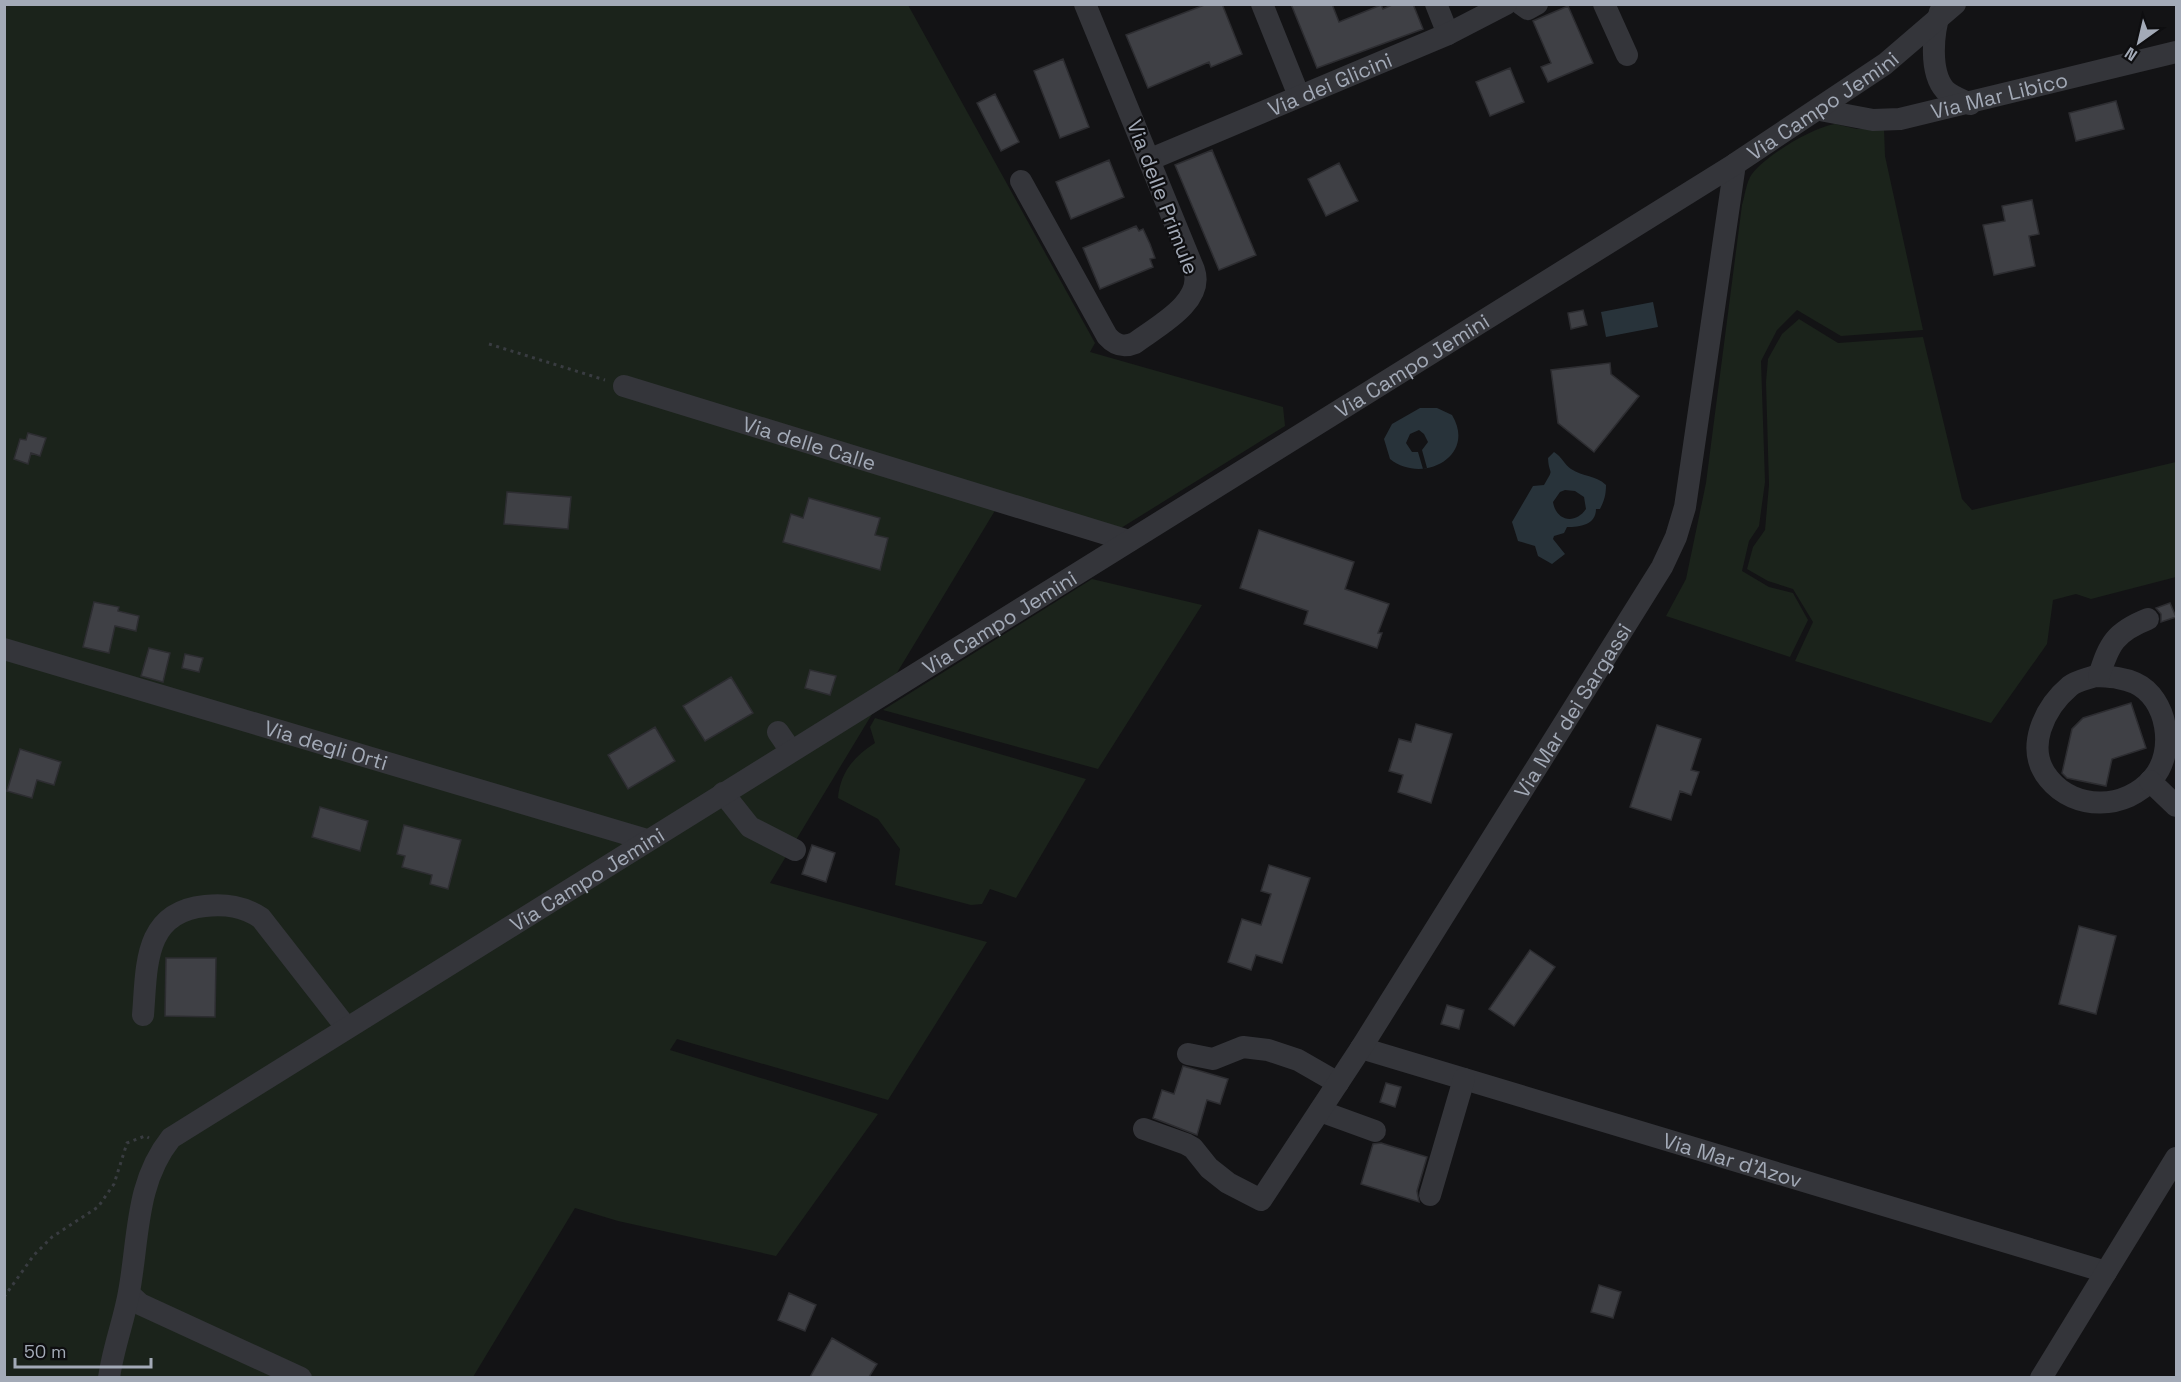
<svg xmlns="http://www.w3.org/2000/svg" width="2181" height="1382" font-family="'Space Grotesk',sans-serif">
<style>
.green{fill:#1b231b}
.water{fill:#28333a;fill-rule:evenodd}
.pier{fill:#131315}
.building{fill:#3f4045;stroke:#2d2d31;stroke-width:1.5}
.lines{fill:none;stroke-linecap:round;stroke-linejoin:round}
.path{stroke:#393c41;stroke-width:3;stroke-dasharray:3 4.5;stroke-linecap:butt}
.minor{stroke:#34353a;stroke-width:22}
.labels{text-anchor:middle;dominant-baseline:central;stroke-width:4.5;stroke-linejoin:round;paint-order:stroke}
.street-label{font-size:21px;fill:#a3aab7;stroke:#0e0e10}
</style>
<rect width="100%" height="100%" fill="#131315"/>
<path class="green" d="M4,5H908L1095,343L1090,352L1283,407L1285,426L1121,528L1005,494L770,883L987,942L888,1100L677,1039L670,1050L878,1114L776,1256L618,1221L575,1208L473,1377H5Z
M1835,124L1857,129H1884L1885,156L1923,330L1841,336L1797,310L1777,330L1761,361L1765,482L1759,526L1749,541L1742,571L1769,587L1793,593L1808,620L1790,657L1666,616L1686,579L1706,483L1742,205C1745,196 1746,182 1752,174C1767,155 1811,128 1835,124Z
M1799,319L1838,343L1923,337L1962,499L1972,510L2176,462V577L2091,599L2076,594L2053,600L2047,644L1991,723L1795,661L1813,622L1793,589L1768,581L1747,569L1753,547L1765,530L1769,485L1766,382L1768,359L1782,334Z
M1092,579L1202,605L1098,769L883,710Z
M875,718L1086,779L1016,898L990,889L982,904L971,905L895,885L900,849L878,819L838,798C840,773 854,756 875,743L870,727Z"/>
<path class="water" d="M1653,302L1658,327L1606,337L1601,312Z
M1420,408H1437L1452,415C1477,456 1423,485 1390,459L1384,439L1392,424Z
M1554,452C1562,457 1564,464 1571,469C1583,477 1596,475 1606,485C1606,495 1604,501 1600,509H1596C1596,525 1580,527 1567,527L1564,533L1554,536L1553,539L1565,554L1552,564L1538,556L1535,546L1518,541L1512,522L1533,486L1544,485C1555,466 1549,477 1548,458ZM1565,490L1575,491L1584,497L1586,509C1575,525 1556,521 1553,502L1560,492Z"/>
<path class="pier" d="M1419,430L1424,434L1428,442L1422,450L1427,468L1423,469L1418,452H1412L1406,443L1410,434Z"/>
<path class="building" d="M1207,4H1222L1242,54L1211,67L1209,62L1148,88L1126,35Z
M1291,4H1332L1339,22L1381,5L1383,9L1394,4H1413L1423,29L1317,68Z
M1568,6L1593,63L1548,82L1541,67L1551,63L1533,21Z
M1063,59L1089,127L1060,138L1034,71Z
M1510,68L1524,102L1490,116L1476,82Z
M995,94L1019,142L1001,151L977,103Z
M2116,101L2124,129L2076,141L2069,113Z
M1212,150L1256,255L1219,270L1175,165Z
M1109,160L1124,197L1071,219L1056,182Z
M1339,163L1358,201L1326,216L1308,179Z
M2032,200L2039,234L2029,236L2035,266L1994,275L1983,225L2005,221L2002,206Z
M1136,226L1139,231L1143,229L1150,244L1155,258L1150,259L1153,267L1100,289L1083,248Z
M1583,310L1587,325L1571,329L1568,313Z
M1610,363L1611,374L1639,396L1594,452L1558,423L1551,370Z
M28,433L46,438L40,456L31,453L28,464L14,459L20,439L26,440Z
M507,492L571,497L568,529L504,524Z
M809,498L880,518L875,535L888,538L880,570L783,542L791,514L803,518Z
M1259,530L1354,562L1345,589L1389,604L1378,633H1382L1377,648L1304,624L1308,611L1240,588Z
M94,602L119,607L118,611L139,616L136,631L115,626L109,653L83,647Z
M2170,603L2176,617L2161,622V614L2156,608Z
M149,648L170,653L163,682L141,676Z
M185,654L203,658L199,672L182,668Z
M810,670L836,676L830,695L805,688Z
M731,677L753,713L705,741L683,706Z
M2131,703L2146,748L2112,759L2106,786L2067,778L2062,773L2072,729L2083,718Z
M1416,724L1452,734L1431,803L1398,792L1403,775L1389,771L1399,739L1411,742Z
M1657,725L1701,739L1691,770L1699,772L1691,795L1680,791L1671,820L1630,807Z
M655,727L675,761L628,789L608,755Z
M20,749L61,762L54,785L37,780L32,798L7,791Z
M320,807L368,821L360,851L312,837Z
M404,825L461,840L448,889L430,884L432,875L402,867L405,856L397,854Z
M812,845L835,853L826,882L802,874Z
M1269,865L1310,878L1282,963L1256,955L1251,970L1228,962L1242,919L1261,925L1271,894L1261,891Z
M2079,926L2116,936L2096,1014L2059,1004Z
M1530,950L1555,967L1514,1026L1489,1009Z
M166,958H216L215,1017L165,1016Z
M1447,1005L1464,1010L1459,1029L1441,1024Z
M1183,1066L1228,1079L1220,1104L1207,1100L1197,1135L1153,1118L1162,1090L1174,1094Z
M1386,1083L1401,1087L1395,1107L1380,1102Z
M1381,1143L1427,1157L1417,1191L1419,1202L1361,1184L1373,1144Z
M1599,1285L1621,1292L1613,1318L1591,1312Z
M789,1293L816,1305L805,1331L778,1320Z
M832,1338L877,1364L869,1377H810Z"/>
<g class="lines">
<path class="path" d="M489,344L605,380
M4,1297L34,1255L52,1237L98,1207L114,1184L127,1143L145,1136L149,1138"/>
<g class="minor">
<path d="M1262,4L1299,96"/>
<path d="M1436,4L1448,34"/>
<path d="M1521,4L1528,9L1537,4"/>
<path d="M1604,4L1627,55"/>
<path d="M1940,12C1933,32 1929,72 1945,90C1951,96 1962,100 1970,104"/>
<path id="s1" d="M1820,110L1873,120L1900,119L2176,52"/>
<path id="s2" d="M1151,159L1448,34L1506,4"/>
<path d="M1021,181L1107,336C1115,345 1123,348 1135,343C1156,327 1205,302 1194,270L1085,4"/>
<path id="s3" d="M624,386L1129,541"/>
<path id="s4" d="M4,649L647,840"/>
<path d="M2095,676C2109,677 2122,677 2135,683C2168,698 2176,752 2153,778C2126,810 2075,811 2049,779C2024,749 2044,708 2070,686C2076,681 2087,679 2095,676Z"/>
<path d="M2099,676C2109,644 2115,632 2148,619"/>
<path d="M778,732L791,751"/>
<path d="M2150,781L2176,806"/>
<path d="M723,793L750,827L795,850"/>
<path d="M143,1015C147,967 143,912 205,906C226,904 243,906 261,918L346,1027"/>
<path id="s5" d="M1361,1048L2106,1272"/>
<path d="M1188,1054L1213,1059L1243,1047L1268,1050L1298,1060L1338,1083"/>
<path d="M1320,1111L1375,1131"/>
<path id="s6" d="M1144,1129L1186,1144L1193,1148L1209,1168L1228,1183L1261,1200L1361,1048L1662,567L1676,537L1685,507L1735,164"/>
<path d="M1430,1195L1464,1079"/>
<path d="M129,1294L140,1304L301,1378"/>
<path id="s7" d="M109,1378C113,1348 124,1321 129,1292C139,1238 135,1183 171,1138L1735,164L1885,64L1955,4"/>
<path d="M2041,1378L2176,1158"/>
</g>
</g>
<g class="labels">
<g class="street-label">
<text stroke="none"><textPath href="#s2" startOffset="194">Via dei Glicini</textPath></text>
<text stroke="none"><textPath href="#s1" startOffset="183">Via Mar Libico</textPath></text>
<text stroke="none"><textPath href="#s7" startOffset="2198">Via Campo Jemini</textPath></text>
<text transform="translate(1163 197) rotate(69)">Via delle Primule</text>
<text stroke="none"><textPath href="#s7" startOffset="1712">Via Campo Jemini</textPath></text>
<text stroke="none"><textPath href="#s3" startOffset="194">Via delle Calle</textPath></text>
<text stroke="none"><textPath href="#s7" startOffset="1226">Via Campo Jemini</textPath></text>
<text stroke="none"><textPath href="#s6" startOffset="720">Via Mar dei Sargassi</textPath></text>
<text stroke="none"><textPath href="#s4" startOffset="336">Via degli Orti</textPath></text>
<text stroke="none"><textPath href="#s7" startOffset="740">Via Campo Jemini</textPath></text>
<text stroke="none"><textPath href="#s5" startOffset="388">Via Mar d'Azov</textPath></text>
</g>
</g>
<rect width="2181" height="1382" fill="none" stroke="#a3aab7" stroke-width="12"/>
<g transform="translate(2139 42) rotate(214)" stroke="#0e0e10" stroke-width="4.5" paint-order="stroke">
<path d="M0-4.5L10 22L0 15L-10 22Z" fill="#a3aab7"/>
<text y="-9" font-size="16" font-weight="bold" text-anchor="middle" fill="#a3aab7">N</text>
</g>
<path d="M15 1358v9h136v-9" fill="none" stroke="#a3aab7" stroke-width="3"/>
<text x="24" y="1358" font-size="18" fill="#a3aab7" stroke="#0e0e10" stroke-width="4.5" paint-order="stroke">50 m</text>
</svg>
